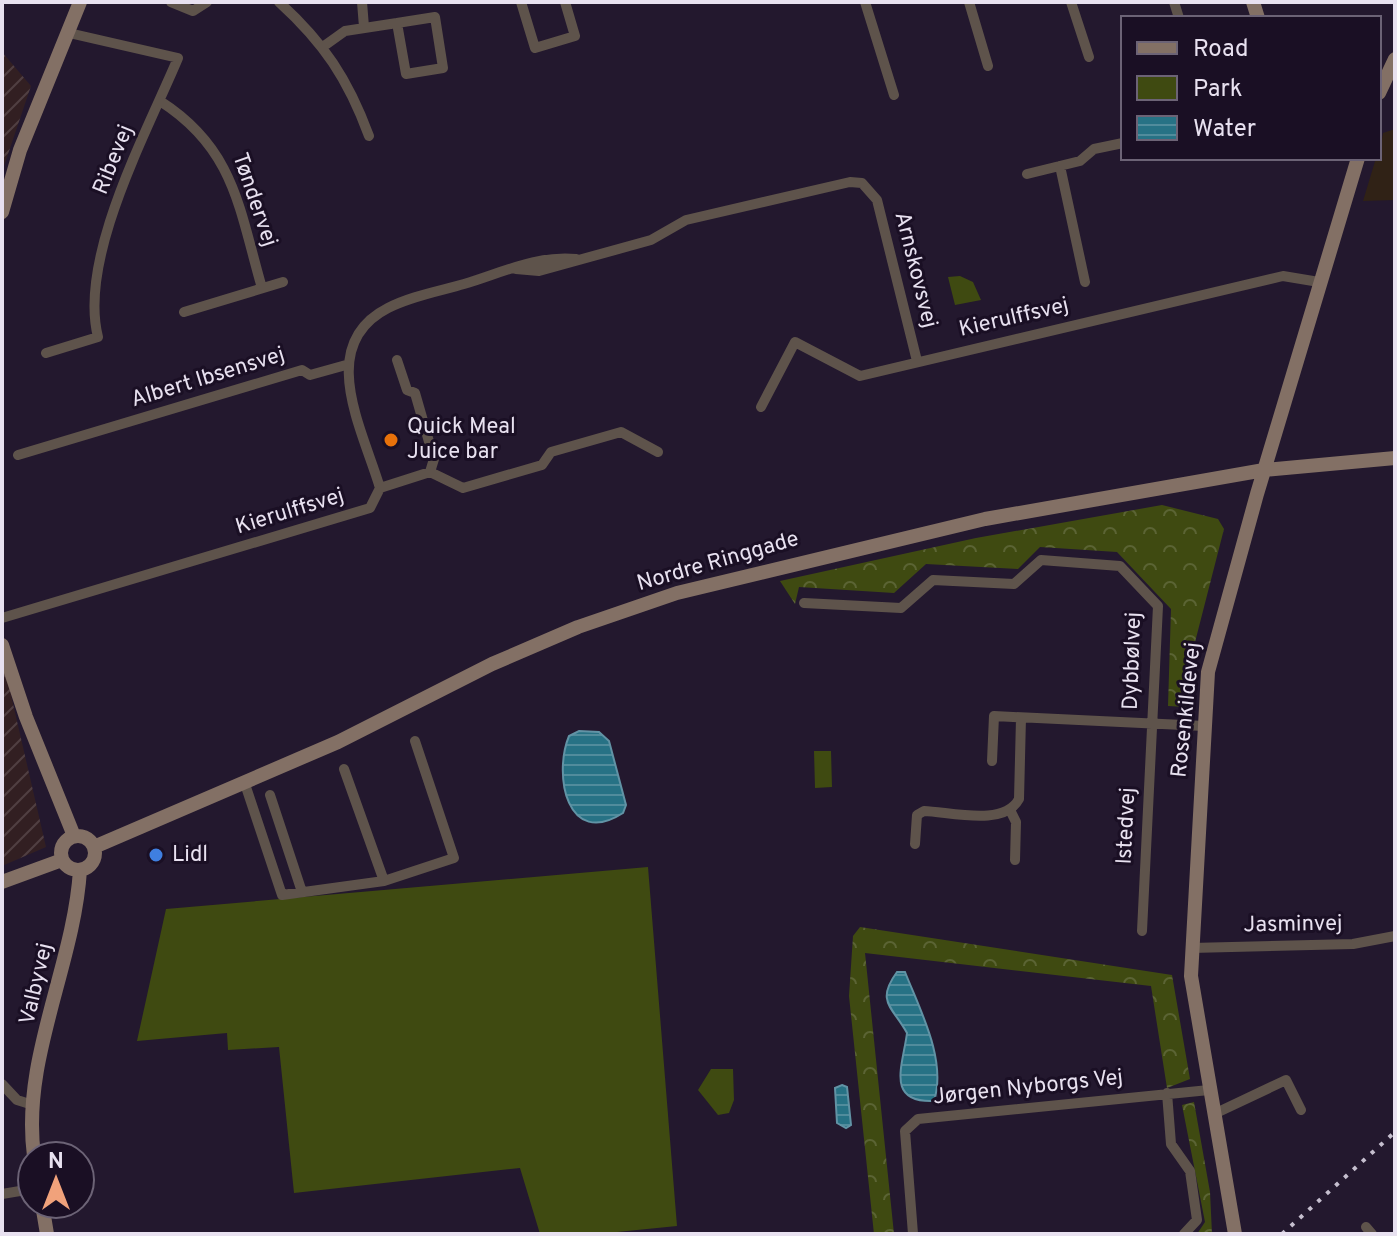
<svg xmlns="http://www.w3.org/2000/svg" width="1397" height="1236" font-family="Overpass,sans-serif">
<style>
.industrial{fill:url(#industrial-furrows)}
.education{fill:#302216}
.forest{fill:url(#forest-crowns)}
.green{fill:#3f4a11}
.water{fill:url(#water-rules);stroke:#6193a5;stroke-width:2}
.lines{fill:none;stroke-linecap:round;stroke-linejoin:round}
.street{stroke:#5e534b;stroke-width:10}
.secondary{stroke:#837065;stroke-width:14}
.rail{stroke:#c5bece;stroke-width:4;stroke-dasharray:4 8;stroke-linecap:butt}
.food-dot{fill:#e8710a;stroke:#1a0f24;stroke-width:3}
.shop-dot{fill:#3f7fe0;stroke:#1a0f24;stroke-width:3}
.labels{text-anchor:middle;dominant-baseline:central;stroke-width:6;stroke-linejoin:round;paint-order:stroke}
.street-label{font-size:22px;fill:#e8e1f0;stroke:#1a0f24}
.poi-label{font-size:22px;fill:#e8e1f0;stroke:#1a0f24;text-anchor:start}
</style>
<defs>
<pattern id="industrial-furrows" width="10" height="10" patternUnits="userSpaceOnUse" patternTransform="scale(2)"><rect width="10" height="10" fill="#321f22"/><path d="M-1 1l2-2M0 10L10 0M9 11l2-2" fill="none" stroke="#503f42"/></pattern>
<pattern id="forest-crowns" width="20" height="18" patternUnits="userSpaceOnUse" patternTransform="scale(2)"><rect width="20" height="18" fill="#3f4a11"/><path d="M2 6a3 3 0 1 1 6 0M12 15a3 3 0 1 1 6 0" fill="none" stroke="#5b6434"/></pattern>
<pattern id="water-rules" width="6" height="5" patternUnits="userSpaceOnUse" patternTransform="scale(2)"><rect width="6" height="5" fill="#277285"/><path d="M0 2.5h6" fill="none" stroke="#518c9c"/></pattern>
</defs>
<rect width="100%" height="100%" fill="#23182e"/>
<path class="industrial" d="M2,52L31,86L2,172Z
M2,656L46,847L2,866Z"/>
<path class="education" d="M1395,129V200L1363,201L1376,158H1379L1383,133Z"/>
<path class="forest" d="M1162,505L1218,519L1224,529L1194,646L1186,707L1168,706L1171,609L1117,552L1040,547L1018,569L926,564L894,593L799,587L795,604L780,581L976,538Z
M860,927L1172,975L1190,1079L1167,1088L1151,986L865,953L894,1234H874L849,996L853,936Z
M1194,1102L1210,1192L1212,1234H1197L1205,1222L1182,1105Z"/>
<path class="green" d="M960,276L973,282L981,300L955,305L948,277Z
M814,751H831L832,787L815,788Z
M648,867L677,1226L597,1234H540L520,1168L294,1193L279,1047L228,1050L227,1033L137,1041L166,909Z
M711,1069H733L734,1100L729,1113L718,1115L698,1090Z"/>
<path class="water" d="M579,731L599,732L609,741L626,805L623,813C567,849 553,775 569,736Z
M897,972H905C920,1010 947,1060 934,1101C885,1103 903,1065 907,1033C893,1007 875,1002 897,972Z
M842,1085L847,1087L851,1125L846,1128L837,1123L835,1088Z"/>
<g class="lines">
<path class="street" d="M171,2L193,11L207,2
M279,2C324,43 348,79 369,136
M362,2L364,27
M521,2L535,48L575,36L565,2
M865,2L894,95
M969,2L988,66
M1071,2L1089,57
M1174,2L1179,18
M324,46L345,31L397,23L406,74L443,68L435,17L397,23
M160,101C235,149 239,209 262,288
M1060,166L1085,282
M1027,174L1080,161L1094,149L1123,143
M516,269L539,271L651,240L686,220L850,182L862,183L877,200L917,361
M184,312L283,282
M46,353L98,337C78,258 147,132 178,58L69,33
M397,360L407,390L415,393L434,459L430,472
M761,407L795,342L860,376L1283,276L1319,282
M18,455L302,370L310,375L346,365
M380,488C363,430 315,345 388,308C411,296 440,291 464,284C501,273 537,255 576,259
M380,488L430,472L463,488L542,465L551,452L621,432L658,452
M804,603L901,608L933,580L1014,584L1041,560L1120,566L1158,606L1142,931
M2,618L370,508L380,488
M992,761L994,716L1204,726
M344,769L384,881
M245,784L282,895L384,881L454,858L415,741
M270,795L302,892
M1010,810L1016,822L1015,860
M915,844L917,815L924,811C951,812 1004,827 1019,799L1021,718
M1191,948L1353,944L1395,936
M2,1084L17,1100L33,1105
M1167,1093L1171,1144L1190,1171L1197,1220L1184,1234
M1214,1114L1286,1080L1301,1110
M2,1194L32,1189
M1366,1227L1372,1234
M913,1234L905,1131L918,1119L1209,1090"/>
<path class="secondary" d="M1253,2L1258,18
M1379,93L1395,59
M2,212L20,150L80,2
M2,645L26,717L74,836
M61 853a17 17 0 1 1 34 0a17 17 0 1 1-34 0Z
M94,847L338,742L492,664L578,627L677,593L985,519L1264,470L1395,458
M2,882L62,860
M34,1156C21,1059 74,966 80,870
M42,1204L47,1234
M1235,1234L1191,976L1208,672L1257,494L1358,158"/>
<path class="rail" d="M1282,1234L1395,1132"/>
</g>
<circle class="food-dot" cx="391" cy="440" r="8"/>
<circle class="shop-dot" cx="156" cy="855" r="8"/>
<g class="labels">
<g class="street-label">
<text transform="translate(114 160) rotate(-68)">Ribevej</text>
<text transform="translate(254 200) rotate(71)">Tøndervej</text>
<text transform="translate(915 270) rotate(76)">Arnskovsvej</text>
<text transform="translate(1014 318) rotate(-13)">Kierulffsvej</text>
<text transform="translate(208 378) rotate(-17)">Albert Ibsensvej</text>
<text transform="translate(290 512) rotate(-17)">Kierulffsvej</text>
<text transform="translate(718 562) rotate(-16)">Nordre Ringgade</text>
<text transform="translate(1133 661) rotate(-88)">Dybbølvej</text>
<text transform="translate(1187 710) rotate(-84)">Rosenkildevej</text>
<text transform="translate(1127 826) rotate(-87)">Istedvej</text>
<text transform="translate(1293 925) rotate(-1)">Jasminvej</text>
<text transform="translate(37 984) rotate(-77)">Valbyvej</text>
<text transform="translate(1028 1088) rotate(-6)">Jørgen Nyborgs Vej</text>
</g>
<g class="poi-label">
<text x="407" y="427">Quick Meal<tspan x="407" dy="25">Juice bar</tspan></text>
<text x="172" y="855">Lidl</text>
</g>
</g>
<rect width="1397" height="1236" fill="none" stroke="#e8e1f0" stroke-width="8"/>
<rect x="1121" y="16" width="260" height="144" fill="#1a0f24" stroke="#6c6376" stroke-width="2"/>
<rect x="1137" y="42" width="40" height="12" fill="#837065" stroke="#6c6376" stroke-width="2"/>
<text x="1193" y="56" font-size="24" fill="#e8e1f0">Road</text>
<rect x="1137" y="76" width="40" height="24" fill="#3f4a11" stroke="#6c6376" stroke-width="2"/>
<text x="1193" y="96" font-size="24" fill="#e8e1f0">Park</text>
<rect x="1137" y="116" width="40" height="24" fill="url(#water-rules)" stroke="#6c6376" stroke-width="2"/>
<text x="1193" y="136" font-size="24" fill="#e8e1f0">Water</text>
<g transform="translate(56 1180)"><circle r="38" fill="#1a0f24" stroke="#6c6376" stroke-width="2"/>
<path d="M0-6L14 30L0 20L-14 30Z" fill="#f1a27b"/>
<text y="-12" font-size="22" font-weight="bold" text-anchor="middle" fill="#e8e1f0">N</text>
</g>
</svg>
